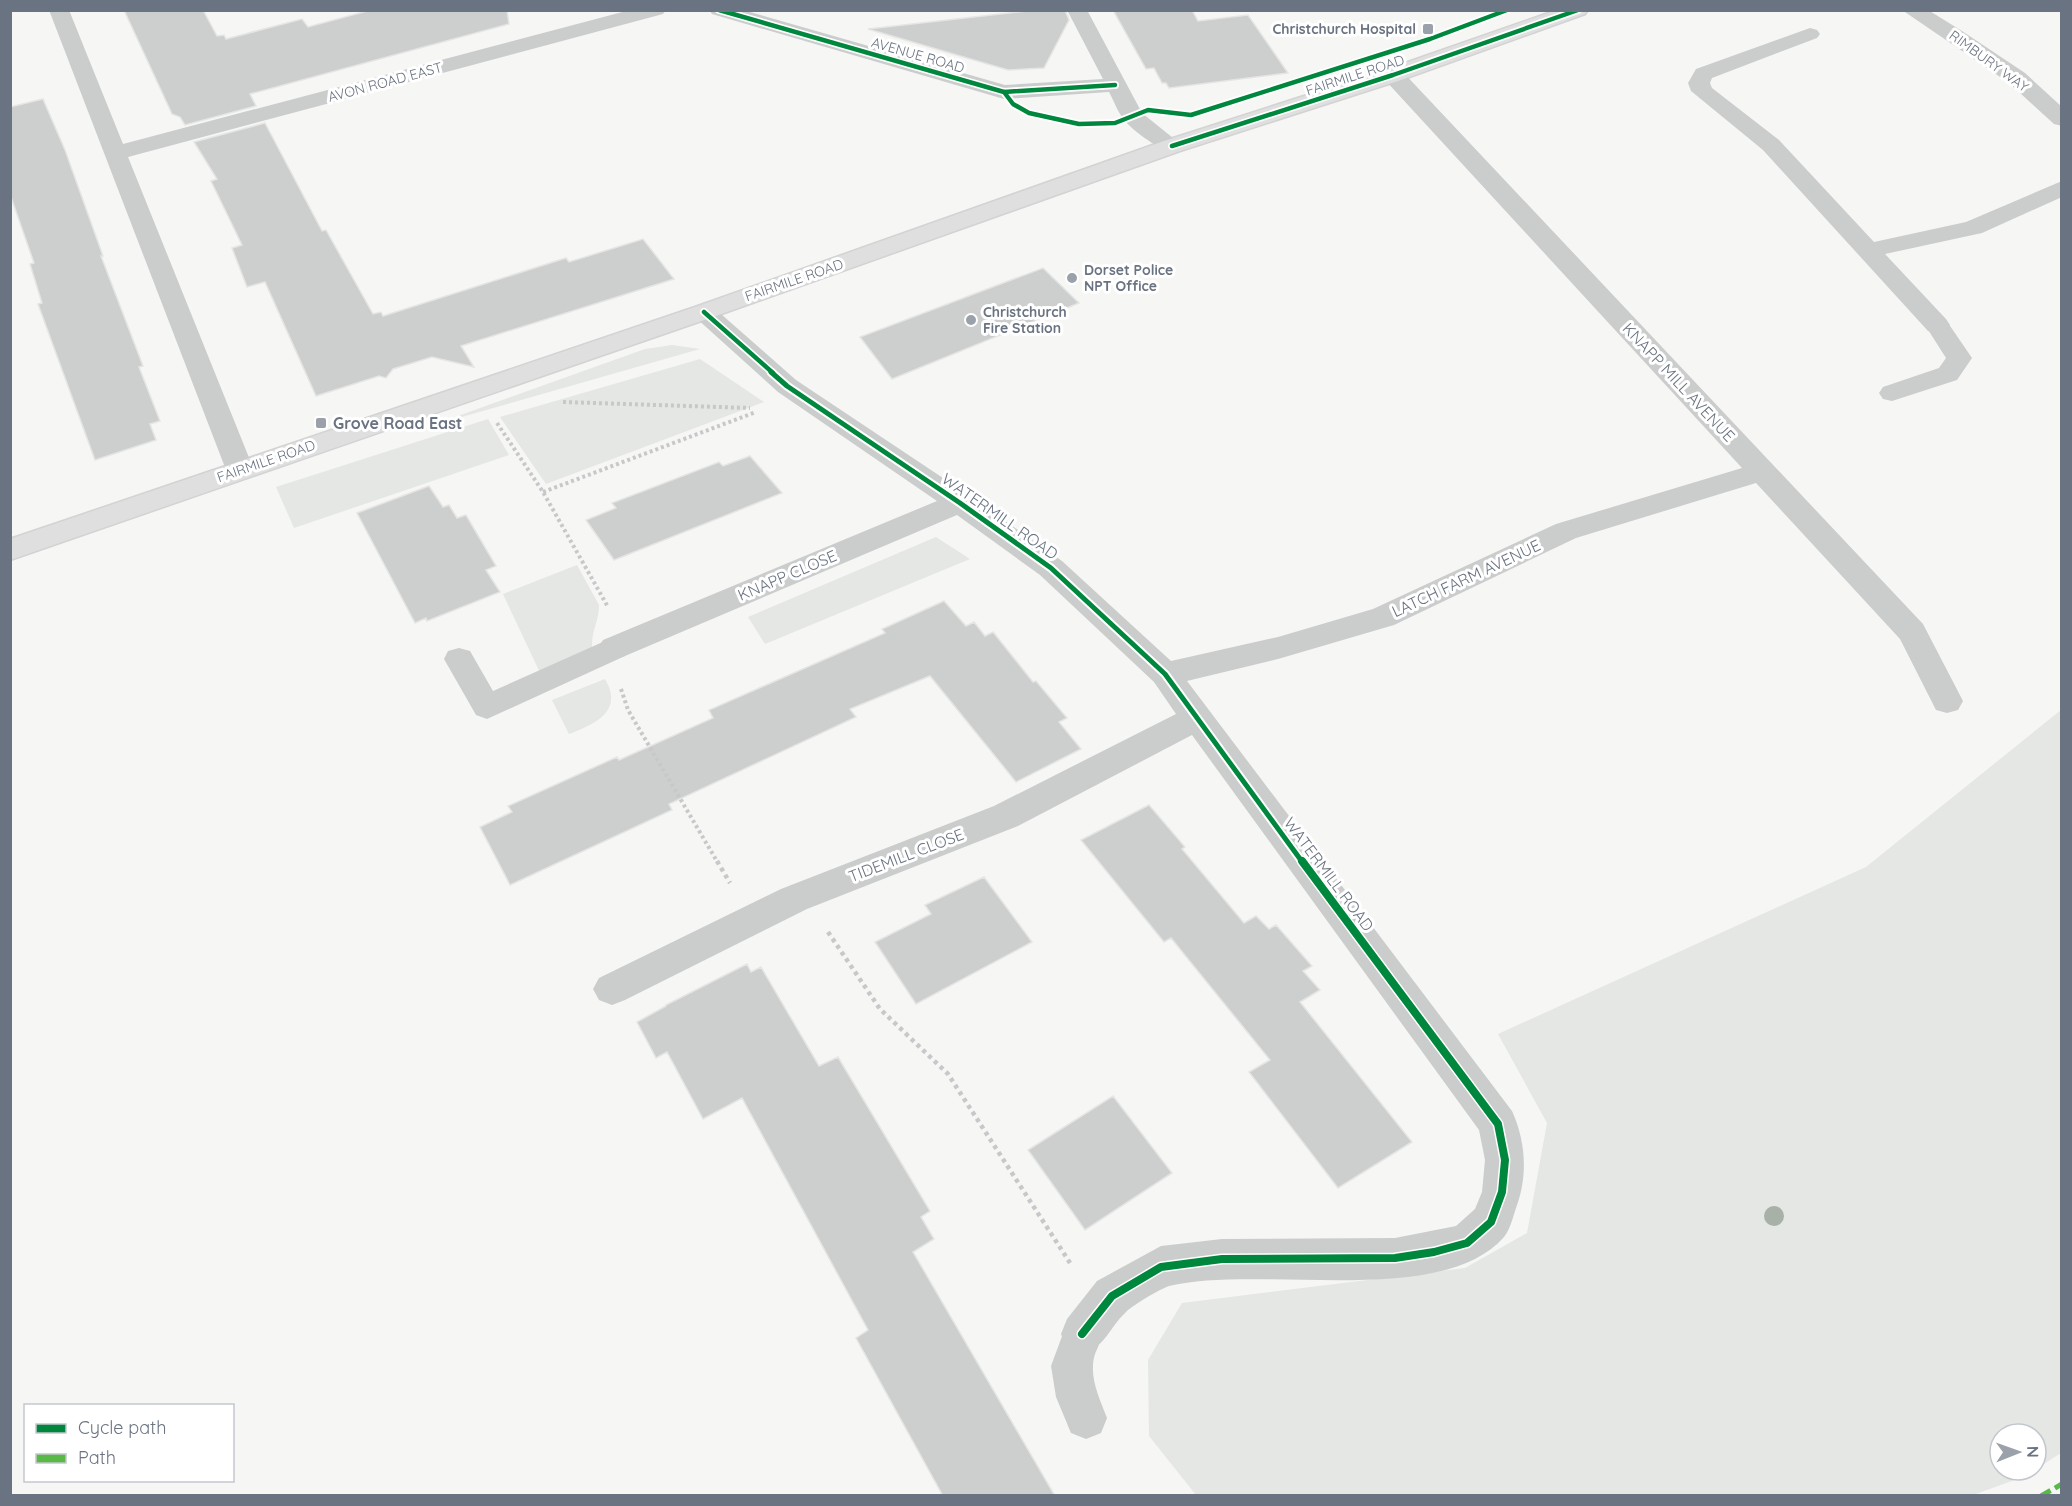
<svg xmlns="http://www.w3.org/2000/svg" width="2072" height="1506" font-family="Quicksand,sans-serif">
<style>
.green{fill:#e4e7e3}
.building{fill:#cdcece;stroke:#e5e5e4;stroke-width:1.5}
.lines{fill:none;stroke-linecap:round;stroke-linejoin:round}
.secondary-casing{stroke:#d3d3d3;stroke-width:3}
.path-far1{stroke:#c7c8c9;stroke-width:4;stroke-dasharray:3 3;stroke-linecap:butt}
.path{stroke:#c7c8c9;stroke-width:4.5;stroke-dasharray:4 4;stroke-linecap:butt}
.lane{fill:#cbcccc;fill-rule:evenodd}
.street{fill:#cbcccc;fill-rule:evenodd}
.secondary{fill:#dfdfe0;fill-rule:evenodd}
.quiet{stroke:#58b947;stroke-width:5;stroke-dasharray:11 5;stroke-linecap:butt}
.cycleway-far2-casing{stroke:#fff;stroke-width:8}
.cycleway-far1-casing{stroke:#fff;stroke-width:9}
.cycleway-casing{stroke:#fff;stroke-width:11}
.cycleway-far2{stroke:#00873e;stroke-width:4.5}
.cycleway-far1{stroke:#00873e;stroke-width:5}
.cycleway{stroke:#00873e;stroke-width:8}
.tree{fill:#a8b1a7}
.poi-dot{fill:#9ba1aa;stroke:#fff;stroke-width:2}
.labels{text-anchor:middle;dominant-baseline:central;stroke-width:6;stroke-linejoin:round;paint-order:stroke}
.far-poi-label{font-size:14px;font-weight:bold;fill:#6a7381;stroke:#fff;text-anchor:start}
.far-street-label{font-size:14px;fill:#6a7381;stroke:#fff}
.street-label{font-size:16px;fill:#6a7381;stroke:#fff}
.poi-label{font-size:16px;font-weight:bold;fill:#6a7381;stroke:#fff;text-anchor:start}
</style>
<rect width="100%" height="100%" fill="#f6f6f5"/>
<path class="green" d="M672,345L700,349L430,426L645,349Z
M700,359L764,402L546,484L500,417Z
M488,419L509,455L294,528L276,487Z
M936,537L970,559L765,644L748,617Z
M577,565L599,605C599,625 589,631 593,655L542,677L503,594Z
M605,679C624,711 595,724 569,734L552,700Z
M2061,710V1453L2036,1469V1434H2000V1470H2034L2023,1477L1973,1495H1196L1149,1436L1148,1360L1182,1303L1465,1268L1527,1233L1547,1123L1498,1034L1866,867Z"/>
<path class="building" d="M124,10H203L217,36L224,35L226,39L302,19L308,27L371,10H507L509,24L250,94L256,106L185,125L180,117L172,114Z
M1036,10H1065L1069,20L1044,68L1008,70L868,29Z
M1113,10H1192L1198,21L1248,15L1288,73L1169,88L1166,83H1162L1154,68L1146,69Z
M43,99L65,150L103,256H101L143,366L139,367L160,421L150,424L156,440L95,460L38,304L42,303L30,264L34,263L10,194V107Z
M265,123L322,231L326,230L373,314L381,312L383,316L566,258L569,262L643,239L674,279L461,346L474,367L432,357L393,369L386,378L379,376L316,396L265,282L247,287L232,248L242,245L211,181L217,179L194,142Z
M1043,268L1079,303L892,379L860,337Z
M750,456L782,493L614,560L586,520L616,508L612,503L719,462L723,466Z
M429,486L443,507L449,505L457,518L466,515L496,566L486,570L500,592L427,621L426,618L415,623L357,513Z
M944,601L966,626L974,622L985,636L993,632L1033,682L1036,681L1067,718L1059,722L1081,749L1016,782L930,676L850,709L856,717L669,804L672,810L510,885L480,827L512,812L508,806L617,757L619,760L713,718L709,710L885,633L882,629Z
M1149,805L1185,847L1182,849L1244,923L1256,916L1269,929L1276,925L1312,966L1303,971L1320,990L1300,1002L1412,1142L1338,1188L1249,1072L1270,1060L1171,938L1164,942L1081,840Z
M984,877L1032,942L916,1004L875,942L931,914L925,905Z
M747,964L751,972L761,967L819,1066L838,1057L930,1211L921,1217L934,1239L913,1252L1055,1496H943L856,1338L868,1330L742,1098L703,1119L667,1052L656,1058L637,1022L666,1006V1005Z
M1113,1096L1172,1173L1085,1230L1028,1150Z"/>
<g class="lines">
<defs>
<path id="secondary" d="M1557,10H1588L1585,14L1401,80L1180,151L713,317L10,560V539L695,307L1164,141L1385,70Z"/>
</defs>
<use href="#secondary" class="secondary-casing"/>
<path class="path-far1" d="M563,402L750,408
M497,423L543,492L608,607
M543,492L756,412
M621,689L628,710L718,863"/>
<path class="path" d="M717,861L730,883
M828,932L880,1009L948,1074L1072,1266"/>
<path class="lane" d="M1937,318L1946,320L1972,358L1957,380L1892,401L1883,399L1879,393L1883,387L1939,368L1946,358L1925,325L1928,320Z
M614,637L625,640L629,648L625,656L487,719L476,715L444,659L448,651L459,648L470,651L493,691Z
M1082,1314L1096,1320C1107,1346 1094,1344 1093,1366C1092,1384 1101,1402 1107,1418L1101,1433L1086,1439L1071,1433L1056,1397L1051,1366L1068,1320Z"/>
<path class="street" d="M49,10H69L123,144L630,10H666L663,14L128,157L254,470L250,477L240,479L230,477L226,470Z
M709,10H743L1005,85L1103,79L1067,10H1087L1142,113L1183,146L1180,151C1164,155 1136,133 1125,121C1118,113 1114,101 1109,92L1004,99L712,14Z
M1902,10H1928L1962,31L2025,73L2062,107V126L2054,124L2009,83Z
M1810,28L1817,30L1820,34L1817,38L1712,78L1710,83L1712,88L1779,140L1874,242L1966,222L2062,181V197L1982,233L1885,254L1946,319L1950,325L1946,331L1937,333L1928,331L1763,150L1691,91L1688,83L1696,69Z
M1393,69L1401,70L1923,624L1963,701L1958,710L1947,713L1936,710L1900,639L1756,483L1576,538L1394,625L1278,659L1187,681L1512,1111C1526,1142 1528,1176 1516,1208C1513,1217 1510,1230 1504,1237C1441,1309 1258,1264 1169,1286C1160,1289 1133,1305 1126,1312C1108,1329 1107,1345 1082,1355L1067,1349L1061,1334L1067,1319L1097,1281L1161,1246L1222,1239L1395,1238L1456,1226L1475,1209L1482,1192L1485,1160L1479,1130L1192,735L1018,826L807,909L625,1000L612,1005L599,1000L593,989L599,978L781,889L994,806L1176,714L1154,682L1040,575L957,515L625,656L614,659L603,656L598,648L603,640L937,501L778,392L695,317L691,312L695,307L704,304L713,307L796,380L970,496L1062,561L1171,661L1278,637L1373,609L1556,524L1742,468L1385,80L1382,75L1385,70Z"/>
<use href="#secondary" class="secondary"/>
<path class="quiet" d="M2041,1496L2062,1484"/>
<defs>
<path id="cycleway-far2" d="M719,10L1004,92L1115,85
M1004,92L1013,104L1029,113L1079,124L1115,123L1148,110L1191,115L1430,39L1507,10
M1172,146L1393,75L1578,10
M704,312L773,373"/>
<path id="cycleway-far1" d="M771,372L787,386L960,503L1051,568L1165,674L1303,863"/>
<path id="cycleway" d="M1082,1334L1112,1296L1161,1267L1222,1259L1395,1258L1434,1252L1467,1243L1491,1222L1502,1192L1505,1160L1498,1124L1302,861"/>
</defs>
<use href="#cycleway-far2" class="cycleway-far2-casing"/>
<use href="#cycleway-far1" class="cycleway-far1-casing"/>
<use href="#cycleway" class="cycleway-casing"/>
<use href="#cycleway-far2" class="cycleway-far2"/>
<use href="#cycleway-far1" class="cycleway-far1"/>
<use href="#cycleway" class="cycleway"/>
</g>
<circle class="tree" cx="1774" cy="1216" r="10"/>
<g class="poi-dot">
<rect x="1422" y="23" width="12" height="12" rx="3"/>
<circle cx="1072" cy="278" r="6"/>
<circle cx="971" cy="320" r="6"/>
<rect x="315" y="417" width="12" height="12" rx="3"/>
</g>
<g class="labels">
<g class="far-poi-label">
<text x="1416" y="29" text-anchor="end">Christchurch Hospital</text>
<text x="1084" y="270">Dorset Police<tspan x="1084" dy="16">NPT Office</tspan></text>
<text x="983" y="312">Christchurch<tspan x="983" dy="16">Fire Station</tspan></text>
</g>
<g class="far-street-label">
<text transform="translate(918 55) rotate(16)">AVENUE ROAD</text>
<text transform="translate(1989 61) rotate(36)">RIMBURY WAY</text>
<text transform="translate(1355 75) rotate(-18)">FAIRMILE ROAD</text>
<text transform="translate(385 82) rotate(-15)">AVON ROAD EAST</text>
<text transform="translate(794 280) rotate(-19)">FAIRMILE ROAD</text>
<text transform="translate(266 461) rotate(-19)">FAIRMILE ROAD</text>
</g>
<g class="street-label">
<text transform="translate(1679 382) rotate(47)">KNAPP MILL AVENUE</text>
<text transform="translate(1000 516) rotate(35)">WATERMILL ROAD</text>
<text transform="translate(787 575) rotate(-23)">KNAPP CLOSE</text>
<text transform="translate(1466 578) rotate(-25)">LATCH FARM AVENUE</text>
<text transform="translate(906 855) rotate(-21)">TIDEMILL CLOSE</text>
<text transform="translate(1329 874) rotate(53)">WATERMILL ROAD</text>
</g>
<g class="poi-label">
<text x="333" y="423">Grove Road East</text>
</g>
</g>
<rect width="2072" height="1506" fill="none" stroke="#6a7381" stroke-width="24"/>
<rect x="24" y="1404" width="210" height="78" fill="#ffffff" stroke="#c3c7cd" stroke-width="1.5"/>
<rect x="36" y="1424" width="30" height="9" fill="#00873e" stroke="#c3c7cd" stroke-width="1.5"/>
<text x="78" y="1434" font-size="18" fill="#6a7381">Cycle path</text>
<rect x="36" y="1454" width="30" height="9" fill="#58b947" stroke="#c3c7cd" stroke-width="1.5"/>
<text x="78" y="1464" font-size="18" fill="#6a7381">Path</text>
<g transform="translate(2018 1452) rotate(89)"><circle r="28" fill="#ffffff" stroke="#c3c7cd" stroke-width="1.5"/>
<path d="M0-4.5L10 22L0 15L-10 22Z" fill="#9ba1aa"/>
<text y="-9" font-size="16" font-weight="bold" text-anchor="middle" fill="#6a7381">N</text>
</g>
</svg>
